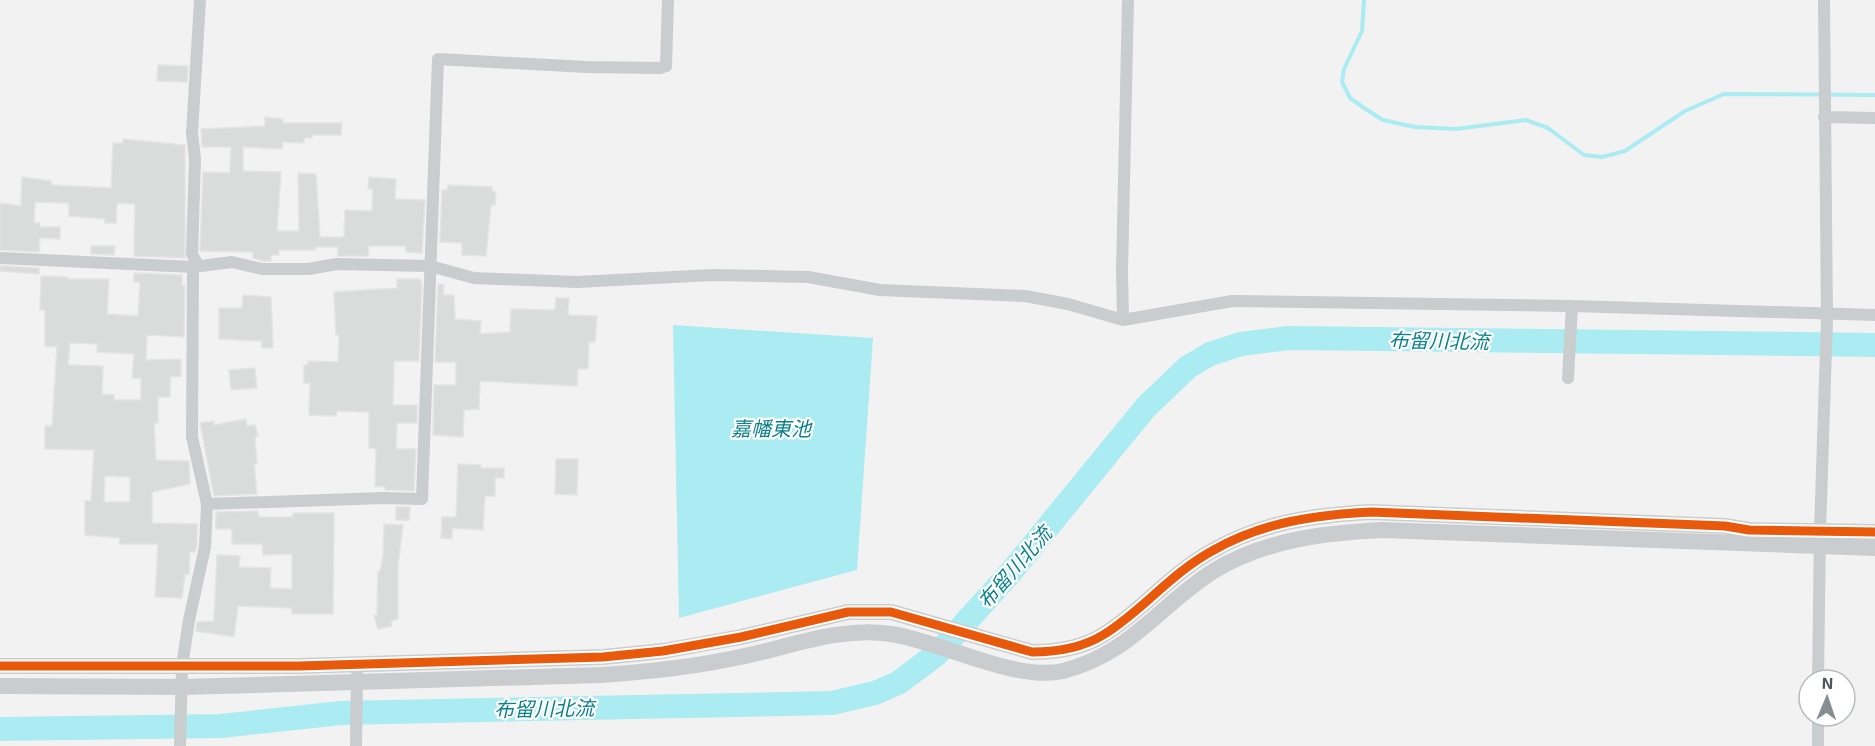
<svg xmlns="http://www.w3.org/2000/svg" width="1875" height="746" font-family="'Exo 2','Noto Sans JP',sans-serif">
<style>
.water{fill:#aaecf1}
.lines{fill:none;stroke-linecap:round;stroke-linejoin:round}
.stream{stroke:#aaecf1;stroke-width:4}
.river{stroke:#aaecf1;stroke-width:24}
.building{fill:#dadbdb;stroke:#e4e4e5;stroke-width:1.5;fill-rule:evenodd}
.street{stroke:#c9cdce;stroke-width:12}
.secondary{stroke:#cacdd0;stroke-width:16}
.cycleway-casing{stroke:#fff;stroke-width:13}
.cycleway{stroke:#e8590c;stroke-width:9}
.labels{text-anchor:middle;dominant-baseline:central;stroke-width:4.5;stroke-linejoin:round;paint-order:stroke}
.water-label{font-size:20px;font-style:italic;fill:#0a828b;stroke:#fff}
</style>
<rect width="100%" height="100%" fill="#f3f2f2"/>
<path class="water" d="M673,325L873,338L857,570L679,618Z"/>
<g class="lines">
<path class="stream" d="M1364,0L1362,31L1344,69L1342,82L1350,98L1367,110L1383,120L1415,127L1456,129L1526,120L1548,128L1584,155L1602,157L1625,151L1685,111L1724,94L1875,95"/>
<path class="river" d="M0,729L221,726L341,713L832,703L875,693L898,683L937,654L1011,572L1146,407L1188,367L1210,354L1241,344L1288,338L1875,345"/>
</g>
<path class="building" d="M158,65L188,66L187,82L157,81Z
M265,117L283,119V123H342L341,135H312V138H304V143L283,142L282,149L243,147V171L281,172L277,231H299L298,173L316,174L320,237H344L345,210L372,211L373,189H368L369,177L396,179L395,199L425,200L422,253L406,252V246H369L368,256H338V247H315V250H279V255H271V261H263L253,258V252L200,251L203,172L230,173L231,147H202L201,129L265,126Z
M123,139L185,145V258L134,256L135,204L117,203L116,223H105V219L69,216V203L35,202L34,223H40V227H60V239L40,238L39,252L0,250V203L21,206L22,177L51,181V185L111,188L113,143H123Z
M448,185L492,187V191L496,192L495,205H491L486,256L462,255V243L440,242L442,190H447Z
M91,246H115L114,255L91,254Z
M0,266L39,268V274L0,271Z
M134,273L182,275V286H185L184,337L147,335L146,360L181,359V376L170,377V397H158V423H154L156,460L189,461L190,484L152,492V523L197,524V546L195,552H190L189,574H185L182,598L155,597L158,544H119L120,538L85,535V501H91L94,450L45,449V426H52L57,347L45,346V310H40L41,276L68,277V279H109L107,314L138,316L140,282H134ZM70,343L97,344V352L134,354L132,378H141V400H114V395L102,394L103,366L68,365ZM105,476L130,477V502H104Z
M397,279H420L422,284L419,361H394L393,405H417V423H397L396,449H416L414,491L385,490V487L375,486L376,449L369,448V412L337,411L336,416L309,415L310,383H304V365L308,364V361L338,362L339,335H336L334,292L397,288Z
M438,284L444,285L443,295H454L455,319L481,321L480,334L510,332L511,309L555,310L556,298H569L568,315L597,316L595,342H589L588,369H578L577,386L480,381L479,409L464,410L463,437L433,435L434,385H456V362H435Z
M243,295L271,297L273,348H262V341L219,339V308H242Z
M255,368L257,388L231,390L229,370Z
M246,419L247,426L255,425L258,436L255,437L257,464H254L257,494L214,496L200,423L214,421V425Z
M556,459H578L577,495L555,494Z
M458,464L481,465V468H504V478H495V496H485L483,530L452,528V539L441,538L442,517H456Z
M396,507H410L409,520H396Z
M258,511L259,517H293V513H334L333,614H292V608L238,606L234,637L196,631L197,622L214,621L217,555L240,556L239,567L271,568L270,588L292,589V554L263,555L262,544H232V529H216V512Z
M384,524L403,525L398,566V619L391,621L392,626L378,629L374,615H377L378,571H380L383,556Z"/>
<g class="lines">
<path class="street" d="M1824,117L1875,118
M0,258L193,267L232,262L262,269H308L337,264L430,266L474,278L577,282L713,275L808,277L880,290L1025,296L1068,304L1123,320L1232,301L1572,306L1875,315
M198,265L192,254L195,159L192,133L200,0
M1123,320L1122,271L1128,0
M1568,378L1572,306
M207,504L383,498L422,499L438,59L586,67L660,68L666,66L668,0
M1818,680L1820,531L1827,319L1824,0
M180,746L182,666L189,620L205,547L207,504L192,437L193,267
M356,746L357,675
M1818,746V716"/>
<path class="secondary" d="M0,666H299L603,657L663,651L741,637L848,612H891L1032,652C1056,652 1082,648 1103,635C1141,612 1170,574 1212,551C1262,522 1315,515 1371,512L1725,526L1749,530L1875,532
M0,686L182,687L601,675C648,672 694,667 740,657C790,647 840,626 891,634C940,641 1015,682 1063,671C1130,654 1158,607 1212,572C1264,540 1322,533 1382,530L1875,548"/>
<defs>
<path id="cycleway" d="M0,666H299L603,657L663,651L741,637L848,612H891L1032,652C1056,652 1082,648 1103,635C1141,612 1170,574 1212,551C1262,522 1315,515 1371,512L1725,526L1749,530L1875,532"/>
</defs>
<use href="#cycleway" class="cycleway-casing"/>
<use href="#cycleway" class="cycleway"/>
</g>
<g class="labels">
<g class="water-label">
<text transform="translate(1439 340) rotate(1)">布留川北流</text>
<text x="771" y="428">嘉幡東池</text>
<text transform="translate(1014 567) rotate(-49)">布留川北流</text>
<text transform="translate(544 708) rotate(-1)">布留川北流</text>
</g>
</g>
<g transform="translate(1827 698) rotate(2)"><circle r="28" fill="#ffffff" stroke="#b6bcbf" stroke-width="1.5"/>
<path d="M0-4.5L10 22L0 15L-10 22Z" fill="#848e93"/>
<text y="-9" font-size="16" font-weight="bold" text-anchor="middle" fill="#485860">N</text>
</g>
</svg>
